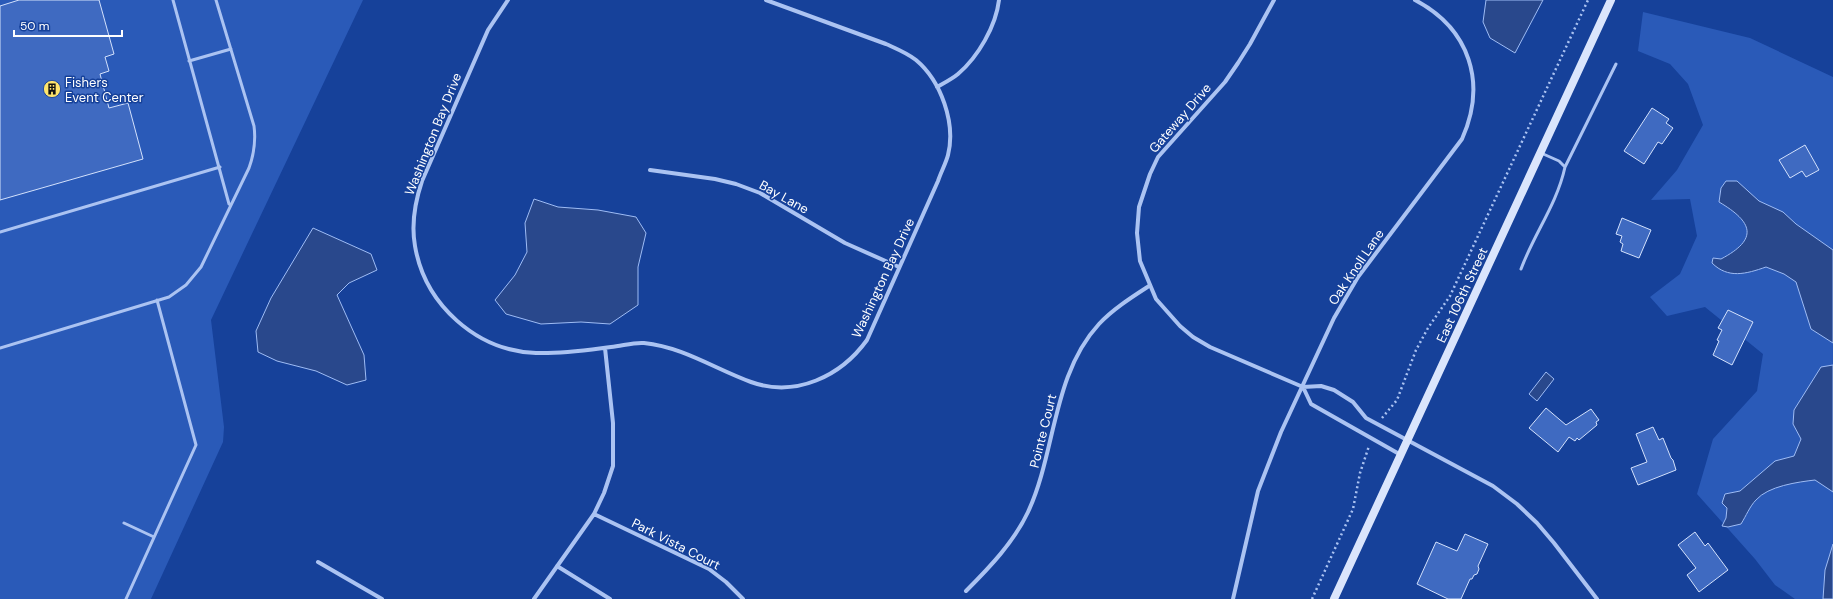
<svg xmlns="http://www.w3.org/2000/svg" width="1833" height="599" font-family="'DM Sans',sans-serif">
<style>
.green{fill:#2a5ab8}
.water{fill:#29488c;stroke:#9ebcf5}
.building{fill:#3f6ac1;stroke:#d3e1fc}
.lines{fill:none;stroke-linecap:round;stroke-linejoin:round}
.path{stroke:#abc3f2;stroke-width:2.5;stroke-dasharray:2 3;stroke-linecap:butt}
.lane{stroke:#abc3f2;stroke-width:3}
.street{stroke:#abc3f2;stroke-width:4}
.secondary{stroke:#dae5fc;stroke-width:8}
.labels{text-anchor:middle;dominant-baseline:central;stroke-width:3;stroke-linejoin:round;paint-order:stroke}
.poi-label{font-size:13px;fill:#fff;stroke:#16419a;text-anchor:start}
.street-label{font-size:13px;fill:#fff;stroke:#16419a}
</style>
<rect width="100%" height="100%" fill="#16419a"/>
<path class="green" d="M0,0H363L211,320L224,427L223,442L151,599H0Z
M1643,12L1750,38L1833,77V599H1795L1775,585L1755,559L1697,494L1713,439L1757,391L1763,354L1705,307L1667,316L1650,297L1680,274L1697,236L1690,199L1651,200L1677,170L1703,125L1688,84L1670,64L1638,51Z"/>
<path class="water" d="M1486,0H1543L1515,53L1490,38L1483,22Z
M1726,181H1737L1759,201L1783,212L1796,224L1833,250V343L1811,329L1796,282L1784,274L1766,267C1746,274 1728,279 1712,263L1713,258L1721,259C1759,239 1753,222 1719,202L1721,188Z
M534,199L558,207L598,210L636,217L646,233L638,267V305L610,324L581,322L541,324L506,314L495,300L515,275L527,252L525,223Z
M313,228L371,254L377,270L349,283L337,295L364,355L366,380L347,385L316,371L277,361L258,352L256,331L271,298Z
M1833,365V492L1815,480C1798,482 1768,486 1756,500C1750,506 1746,516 1741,524L1728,527L1722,526L1726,518L1727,508L1722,503L1725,494L1740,491L1775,461L1794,456L1801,439L1793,424L1794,410L1821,367Z
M1546,372L1554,379L1537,401L1529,394Z
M1833,544V599H1823L1825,570Z"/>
<path class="building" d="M19,0H99L114,54L105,57L109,71L100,74L109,108L128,103L143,159L0,200V6Z
M1652,108L1669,119L1666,123L1673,128L1662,144L1658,142L1644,164L1624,151Z
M1805,145L1819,170L1806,177L1802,171L1790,178L1779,160Z
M1622,218L1651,230L1639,258L1621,251L1623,244L1620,242L1622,236L1616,234Z
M1728,310L1753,322L1732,365L1713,355L1719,341L1717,340L1722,330L1718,328Z
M1546,408L1566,425L1591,409L1599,420L1596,422L1597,425L1579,440L1577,438L1575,441L1569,437L1558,452L1529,428Z
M1653,427L1659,440L1663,438L1671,458L1673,460L1676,470L1638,485L1631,468L1647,462L1636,434Z
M1695,532L1705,546L1708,543L1728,570L1699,592L1687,575L1696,568L1678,545Z
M1465,534L1488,544L1478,566L1479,569L1477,574L1474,575L1472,579H1470L1461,599H1448L1417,584L1436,542L1457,551Z"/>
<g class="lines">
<path class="path" d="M1382,418L1397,400L1416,350L1428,328L1450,296L1588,0
M1312,599L1353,509L1360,473L1369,446"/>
<path class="lane" d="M173,0L229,204
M189,61L231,49
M1565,167L1616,64
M0,232L220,167
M1521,269C1534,234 1557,204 1565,167L1559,161L1541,153
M0,348L169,297L186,285L201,267L249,168C254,154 256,141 254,126L216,0
M124,523L154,537
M126,599L196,445L157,300"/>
<path class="street" d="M508,0L488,30L422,181C415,202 411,224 415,246C425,305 477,351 536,353C561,354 587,350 611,347C622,346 634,342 644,343C683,347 715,369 751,382C796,398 841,376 867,340L938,181C941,172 946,163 948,155C956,123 941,81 916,60C907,53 897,49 886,44L766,0
M1274,0L1250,44L1238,63L1225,82L1158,157L1150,174L1139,207L1137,233L1140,261L1156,299L1180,326L1193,337L1210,347L1303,387L1321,386L1334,390L1353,402L1366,418L1493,486L1517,504L1537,523L1554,543L1597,599
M937,87C944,83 952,79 958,74C978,57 996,26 999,0
M650,170L715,179L736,184L760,193L845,243L899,267
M1303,387L1311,404L1401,455
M594,514L709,569L726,582L743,599
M318,562L382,599
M557,566L610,599
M966,591C989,568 1014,542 1028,512C1056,452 1052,375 1099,324C1113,309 1132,297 1149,286
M534,599L594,514L604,493L613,466V423L605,348
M1233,599L1258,491L1281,432L1334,318L1358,277L1462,139C1487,83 1470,29 1415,0"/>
<path class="secondary" d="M1334,599L1611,0"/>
</g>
<defs>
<symbol id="building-disc" viewBox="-11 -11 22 22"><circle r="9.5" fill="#ffe56c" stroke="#16419a"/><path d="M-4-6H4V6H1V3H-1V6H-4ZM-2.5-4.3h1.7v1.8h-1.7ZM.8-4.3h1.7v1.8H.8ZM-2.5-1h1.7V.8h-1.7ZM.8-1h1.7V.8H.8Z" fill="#111"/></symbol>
</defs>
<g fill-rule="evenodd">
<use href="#building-disc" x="42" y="79" width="20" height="20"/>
</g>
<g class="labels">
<g class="poi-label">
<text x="65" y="82">Fishers<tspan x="65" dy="15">Event Center</tspan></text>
</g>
<g class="street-label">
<text transform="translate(1180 118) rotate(-49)">Gateway Drive</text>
<text transform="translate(433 134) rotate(-68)">Washington Bay Drive</text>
<text transform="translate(784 197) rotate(29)">Bay Lane</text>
<text transform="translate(1356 267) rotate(-56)">Oak Knoll Lane</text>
<text transform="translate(883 278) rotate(-65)">Washington Bay Drive</text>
<text transform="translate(1462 295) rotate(-65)">East 106th Street</text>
<text transform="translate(1043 431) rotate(-76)">Pointe Court</text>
<text transform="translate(676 544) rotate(27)">Park Vista Court</text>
</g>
</g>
<path d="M14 30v6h108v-6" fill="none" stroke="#ffffff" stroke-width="2"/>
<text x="20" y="30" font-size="12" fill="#ffffff" stroke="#16419a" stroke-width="3" paint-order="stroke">50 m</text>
</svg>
